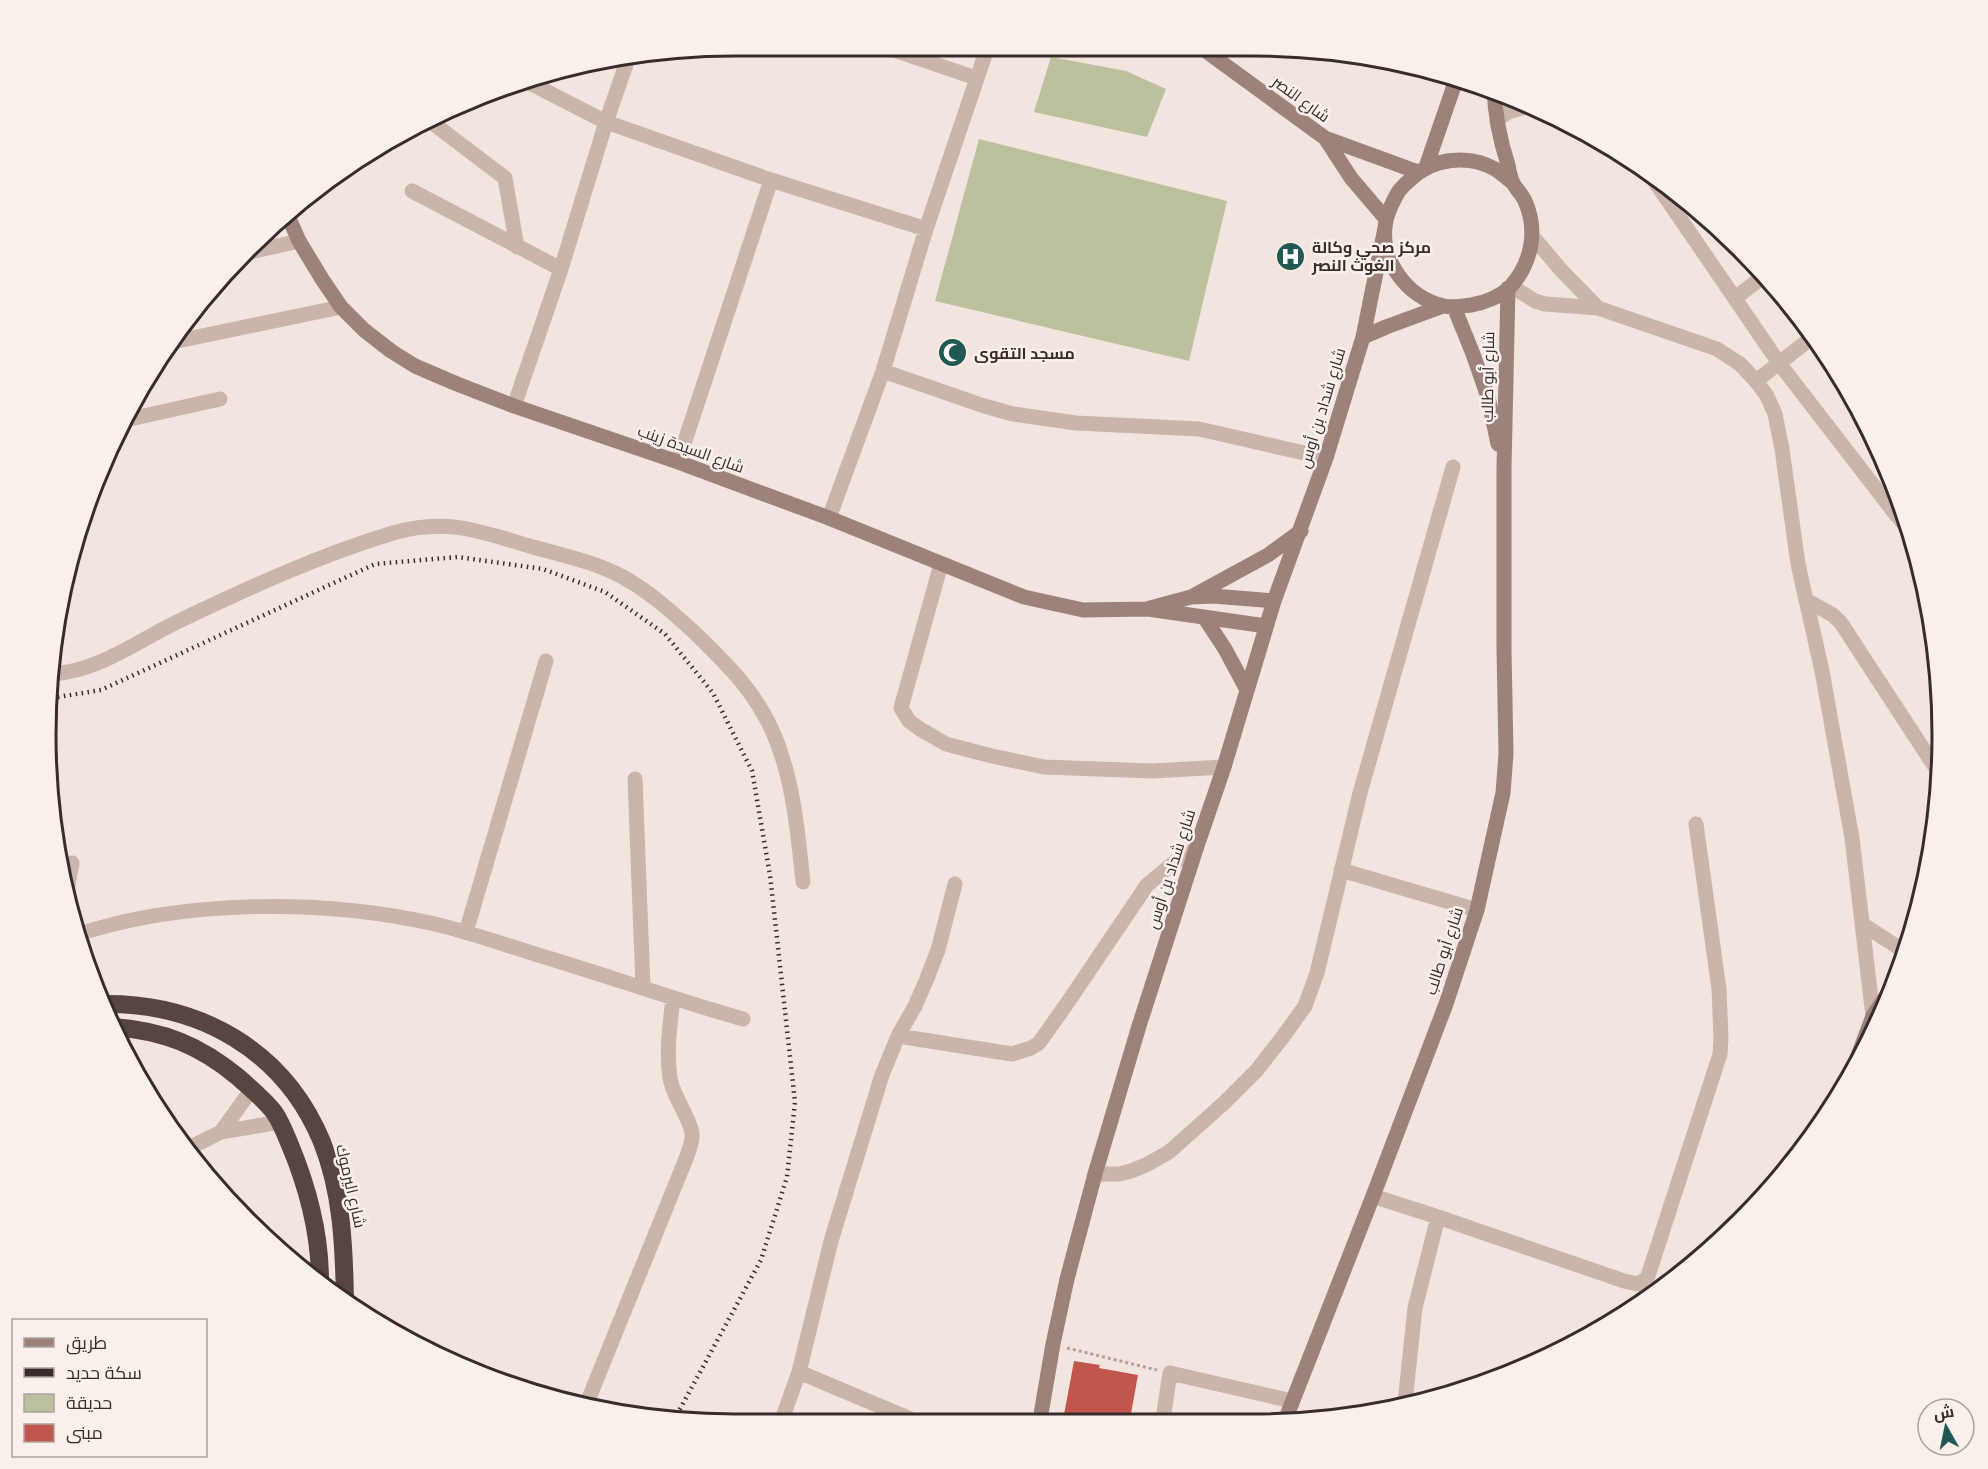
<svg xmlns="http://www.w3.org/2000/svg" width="1988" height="1469" font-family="Raleway,Cairo,sans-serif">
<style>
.green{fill:#bbc19f}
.building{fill:#c1564d}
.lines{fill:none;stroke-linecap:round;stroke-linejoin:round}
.path{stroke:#b69d95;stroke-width:3;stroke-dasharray:3 3;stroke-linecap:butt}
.street{stroke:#cab4ab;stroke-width:15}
.secondary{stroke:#9d827c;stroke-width:15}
.highway{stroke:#584441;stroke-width:18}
.rail{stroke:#382c2a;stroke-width:4.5;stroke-dasharray:1.5 4.5;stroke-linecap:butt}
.labels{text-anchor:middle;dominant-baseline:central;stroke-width:5;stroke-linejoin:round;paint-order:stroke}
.street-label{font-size:16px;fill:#382c2a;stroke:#f9f0eb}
.poi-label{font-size:16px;font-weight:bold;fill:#382c2a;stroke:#f9f0eb;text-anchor:start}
.rim{fill:none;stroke:#382c2a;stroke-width:3}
</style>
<rect width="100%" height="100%" fill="#f2e5df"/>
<path class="green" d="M1051,57L1126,71L1166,89L1147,137L1034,112Z
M979,139L1227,201L1189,361L935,301Z"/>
<path class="building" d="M1074,1361L1100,1365L1099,1368L1138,1375L1130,1419L1063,1420Z"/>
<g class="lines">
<path class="path" d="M1067,1348L1157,1370"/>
<path class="street" d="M879,45L976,78
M526,81L606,122L771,180L926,229
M1494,91L1537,108
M430,121L505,178L517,247
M1497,122L1498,119L1508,112L1530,106
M1647,170L1779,363L1894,512L1910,531
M412,191L561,269
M1533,237L1561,270L1598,308
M241,254L299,241
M1511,286L1535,301L1545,304L1598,308L1717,349L1740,364L1756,381L1767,396L1775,414L1782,449L1798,564L1822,671L1852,838L1873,1016
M1735,298L1764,276
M168,343L341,307
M883,371L984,406L1013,414L1076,423L1199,429L1326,458
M1756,381L1814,336
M514,406L561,269L606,122L628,59
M121,421L220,399
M678,462L771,180
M829,518L883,371L926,229L988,46
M941,564L901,708L909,721L920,729L946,744L992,756L1044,767L1152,771L1224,767
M1806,600L1833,615L1841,623L1939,773
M53,674C99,671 139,640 179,621C248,588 320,555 393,533C448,517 481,532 533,547C562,555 594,562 621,576C649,591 672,612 695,633C730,667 759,695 777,742C794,787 798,834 803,882
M635,779L643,987
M1341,870L1477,910
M66,897L72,863
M1862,924L1907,953
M466,932L546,661
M76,935C184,899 325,899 435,924C469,932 502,944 535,954C605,975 673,999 743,1019
M898,1036L1012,1054L1031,1048L1039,1043L1068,1002L1147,885L1176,861L1196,849
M221,1132L252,1089
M185,1150L221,1132L280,1122
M1095,1174H1119L1131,1171L1146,1165L1169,1152L1224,1103L1257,1070L1282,1038L1305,1006L1317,973L1360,793L1453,467
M1373,1196L1438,1217L1624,1281L1637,1284L1647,1279L1720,1054L1721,1038L1719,989L1696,824
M799,1372L915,1421
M589,1398L685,1161C688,1153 693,1143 692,1134C691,1119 673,1097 670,1078C666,1052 670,1024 673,998
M1405,1402L1415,1308L1438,1217
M1163,1419L1170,1373L1292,1401
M781,1422L799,1372L831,1241L882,1075L898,1036L915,1006L926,981L938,950L955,884"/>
<path class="secondary" d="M1199,46L1325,138L1418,172
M1494,89C1495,116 1500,140 1508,165C1509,171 1510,177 1513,183C1516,189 1522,194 1525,201C1538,230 1532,262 1511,286C1502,296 1484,303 1471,305C1462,306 1453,308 1444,306C1407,298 1378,259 1386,221C1387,213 1392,204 1396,196C1399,189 1405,184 1411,179C1432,158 1469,154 1495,169C1501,173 1507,178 1513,183
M1325,138L1351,178L1386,219
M1426,167L1457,77
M288,216L299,241L322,279L341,307L364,330L391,351L415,366L457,384L514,406L678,462L829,518L1024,597L1083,610L1148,609L1266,626
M1454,307L1473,354L1488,397L1498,444
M1363,337L1386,327L1443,306
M1191,597L1268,555L1301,531
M1150,608L1191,597L1213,596L1274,601
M1204,617L1225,649L1247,690
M1847,1085L1873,1016L1893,986
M1286,1418L1373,1196L1446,1004L1477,910L1503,793L1506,754L1504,649V468L1508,288
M1040,1420L1053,1344L1067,1279L1095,1174L1139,1026L1196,849L1224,767L1274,601L1326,458L1363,337L1385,228"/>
<path class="highway" d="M101,1004C199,1002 284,1050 322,1142C342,1192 344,1247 345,1300
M114,1027C164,1031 199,1045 238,1077C250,1088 264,1099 274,1112C281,1122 285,1133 290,1145C308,1188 320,1234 320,1281"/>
<path class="rail" d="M52,698L101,690L375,564L458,557L543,569L605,592L665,634L713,693L752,771L770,875L795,1102L787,1177L761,1260L674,1420"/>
</g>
<defs>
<symbol id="hospital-disc" viewBox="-11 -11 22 22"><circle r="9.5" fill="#215852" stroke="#f9f0eb"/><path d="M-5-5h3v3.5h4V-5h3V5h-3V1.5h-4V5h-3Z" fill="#fff"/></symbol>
<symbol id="mosque-disc" viewBox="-11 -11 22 22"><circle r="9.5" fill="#215852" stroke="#f9f0eb"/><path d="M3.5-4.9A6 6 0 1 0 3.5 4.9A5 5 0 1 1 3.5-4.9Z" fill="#fff"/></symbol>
</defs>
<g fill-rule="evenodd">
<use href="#hospital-disc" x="1274" y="240" width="33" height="33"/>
<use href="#mosque-disc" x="936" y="336" width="33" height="33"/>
</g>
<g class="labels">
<g class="street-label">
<text transform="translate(1301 99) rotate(36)">شارع النصر</text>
<text transform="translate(1488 377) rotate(-89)">شارع أبو طالب</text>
<text transform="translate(1322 408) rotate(-73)">شارع شداد بن أوس</text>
<text transform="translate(691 449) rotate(20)">شارع السيدة زينب</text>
<text transform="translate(1171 869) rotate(-72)">شارع شداد بن أوس</text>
<text transform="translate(1444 951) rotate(-72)">شارع أبو طالب</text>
<text transform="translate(351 1186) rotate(77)">شارع اليرموك</text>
</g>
<g class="poi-label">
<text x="1312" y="247">مركز صحي وكالة<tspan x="1312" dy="18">الغوث النصر</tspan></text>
<text x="974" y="353">مسجد التقوى</text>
</g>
</g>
<path d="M0 0H1988V1469H0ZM735 56H1253A679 679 0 0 1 1932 735V735A679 679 0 0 1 1253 1414H735A679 679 0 0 1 56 735V735A679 679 0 0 1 735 56Z" fill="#f9f0eb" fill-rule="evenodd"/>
<path class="rim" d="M735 56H1253A679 679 0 0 1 1932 735V735A679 679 0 0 1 1253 1414H735A679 679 0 0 1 56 735V735A679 679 0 0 1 735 56Z"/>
<rect x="12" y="1319" width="195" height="138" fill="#f9f0eb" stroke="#aca29e" stroke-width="1.5"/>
<rect x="24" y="1338" width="30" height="9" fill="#9d827c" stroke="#aca29e" stroke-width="1.5"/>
<text x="66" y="1349" font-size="18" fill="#382c2a">طريق</text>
<rect x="24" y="1368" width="30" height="9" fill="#382c2a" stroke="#aca29e" stroke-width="1.5"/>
<text x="66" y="1379" font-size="18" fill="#382c2a">سكة حديد</text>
<rect x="24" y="1394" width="30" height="18" fill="#bbc19f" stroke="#aca29e" stroke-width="1.5"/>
<text x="66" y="1409" font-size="18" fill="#382c2a">حديقة</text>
<rect x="24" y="1424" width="30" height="18" fill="#c1564d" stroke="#aca29e" stroke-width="1.5"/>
<text x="66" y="1439" font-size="18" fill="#382c2a">مبنى</text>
<g transform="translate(1946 1427) rotate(351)"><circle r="28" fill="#f9f0eb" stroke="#aca29e" stroke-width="1.5"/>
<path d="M0-4.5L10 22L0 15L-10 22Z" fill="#215852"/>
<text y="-9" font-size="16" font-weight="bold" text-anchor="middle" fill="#382c2a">ش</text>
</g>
</svg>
